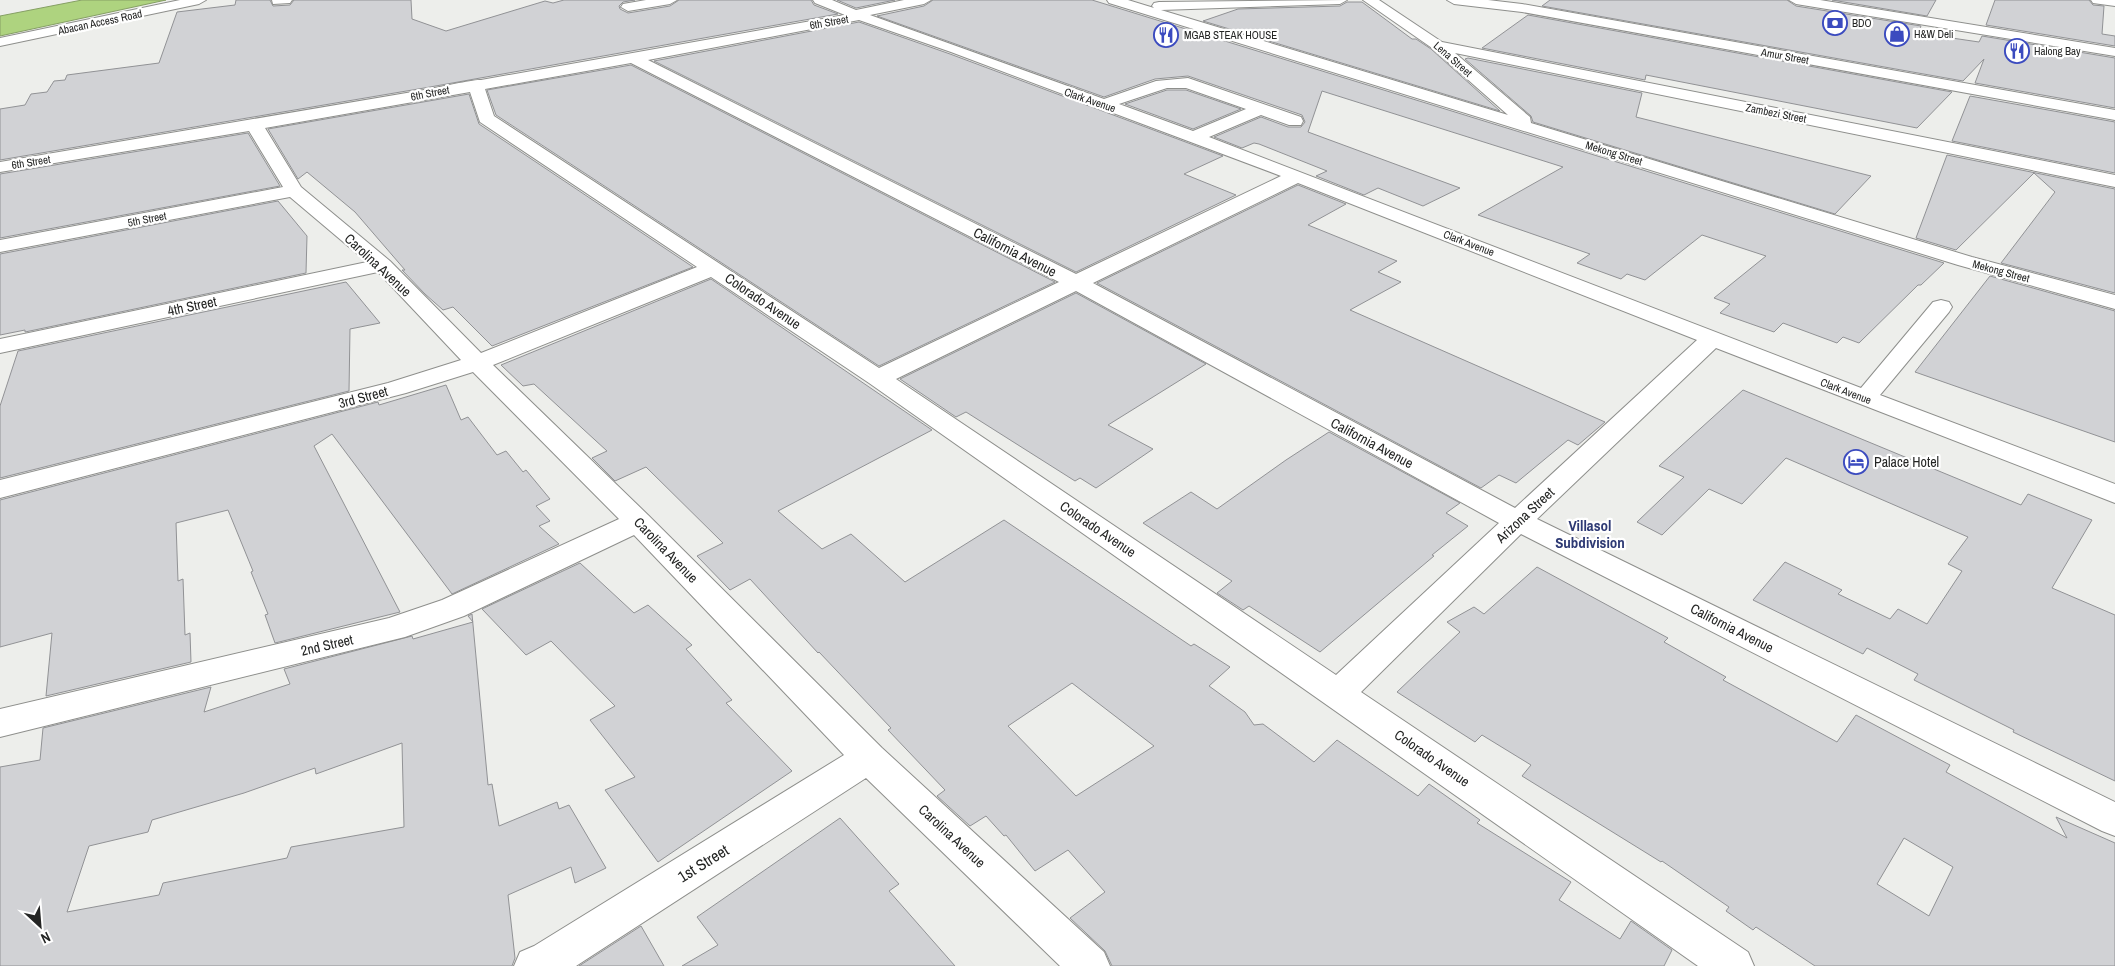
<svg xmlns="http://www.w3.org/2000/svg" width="2115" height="966" font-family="'Archivo Narrow',sans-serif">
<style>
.water{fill:#aed37f;stroke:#859f64}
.building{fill:#d1d2d5;stroke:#919295;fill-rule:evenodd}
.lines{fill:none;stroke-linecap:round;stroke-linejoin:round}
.minor-casing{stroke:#8e8f8c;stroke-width:2}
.major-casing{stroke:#8e8f8c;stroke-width:2}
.minor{fill:#fff;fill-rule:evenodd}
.major{fill:#fff;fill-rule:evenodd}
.labels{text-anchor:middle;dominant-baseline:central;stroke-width:4.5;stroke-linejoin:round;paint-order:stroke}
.far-street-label{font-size:11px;fill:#242524;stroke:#fff}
.far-poi-label{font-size:11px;fill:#242524;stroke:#fff;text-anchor:start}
.street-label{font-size:14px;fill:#242524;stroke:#fff}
.poi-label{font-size:14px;fill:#242524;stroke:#fff;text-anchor:start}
.neighbourhood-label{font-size:15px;font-weight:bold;fill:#2e3a74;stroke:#fff}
.near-street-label{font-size:16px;fill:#242524;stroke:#fff}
</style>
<rect width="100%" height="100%" fill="#edeeeb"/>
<path class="water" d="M82,0H166L0,36V16Z"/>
<path class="building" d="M236,0H270L273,6L290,5L294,0H411L412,19L446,31L545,1L553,3L564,0H635L623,2L619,6L620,9L628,13L670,6L679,0H811L814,5L838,14L430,87L0,160V109L25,105L31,94L47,92L54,81L65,80L67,75L159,63L177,12L235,5Z
M837,0H895L856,8Z
M933,0H1092L1944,263L1921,285H1918L1859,343L1843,337L1837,343L1783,323L1774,332L1720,313L1730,304L1714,298L1766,256L1702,235L1645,280L1627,274L1621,279L1577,263L1590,254L1478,215L1563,167L1322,91L1308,132L1460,188L1423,206L1378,188L1364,195L1316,176L1327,171L1259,144L1254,143L1242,148L1214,137L1261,117L1288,127H1301L1305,122L1302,115L1188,76L1155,79L1104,97L877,16L924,6Z
M1550,0H1787L1796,6L1921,26L1918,33L1979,42L1982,36L2115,58V108L1975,83L1984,59L1963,81L1542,6Z
M1832,0H1936L1927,16Z
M1995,0H2089L2093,5L2104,6L2102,34L2115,36V46L1986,25Z
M1347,2H1362L1412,39H1416L1431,49L1500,111L1203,21L1238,9L1340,6Z
M1528,15L1952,92L1917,128L1646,75L1645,80L1482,48Z
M859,22L950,54L1223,156L1184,174L1236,195L1076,272L654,61Z
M1468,58L1642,93L1636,117L1871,176L1835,214L1533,122L1531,116L1465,59Z
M631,65L1055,282L879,366L496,115L487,90Z
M1167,90H1186L1241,109L1193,129L1125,104Z
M469,94L479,124L693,267L492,346L453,307L443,310L425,294L402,270H405L355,212L307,172L298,179L268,129Z
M1970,96L2115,122V173L1952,141Z
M248,133L280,186L0,238V174Z
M1947,155L2115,189V293L2001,263L2055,192L2034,173L1956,250L1916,238Z
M1298,185L1346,204L1308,225L1397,261L1378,272L1401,282L1350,310L1605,422L1578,445L1568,440L1516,483L1499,475L1481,488L1097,283Z
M278,201L307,236L306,273L25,332V330L0,335V254Z
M1990,276L2115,311V442L1915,372Z
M711,279L932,430L778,511L822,549L851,534L905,582L1004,520L1191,646L1194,644L1230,667L1209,686L1245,712L1254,725L1263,724L1314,762L1337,740L1418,796L1429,784L1480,820L1477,823L1571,882L1559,900L1620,939L1631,921L1672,950L1664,966H1112L1105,951L1070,918L1105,892L1068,850L1035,871L1006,835L1004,836L986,816L970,826L937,796L945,790L888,730L891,728L819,652L818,653L750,579L730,590L697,556L723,543L646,467L615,481L592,458L607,451L534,384L523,386L501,365ZM1072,683L1154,746L1076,796L1008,726Z
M346,282L380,323L350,329L349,391L0,478V406L18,351Z
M1076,293L1206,364L1108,425L1153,449L1096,488L1080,478L1075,481L966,412L956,417L900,379Z
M446,385L461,420L468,417L497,455L506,451L523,472L526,470L550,499L536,506L550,521L539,526L559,544L452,594L332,434L314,446L400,612L275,643L265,615L268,614L251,572L253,571L228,510L176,523L178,581L183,579L185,635L190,633L191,662L46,696L52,633L0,647V500L378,402L379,405Z
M1743,390L2021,505L2028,494L2092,520L2052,588L2115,615V781L2013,732L2014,730L1914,680L1918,674L1867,648L1863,654L1753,600L1785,562L1842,590L1838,594L1890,619L1898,609L1927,624L1962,571L1948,564L1968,537L1786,458L1742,504L1709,489L1662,535L1637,522L1684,477L1659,466Z
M1329,432L1460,503L1446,513L1468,526L1432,555L1434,556L1320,652L1249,606L1243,610L1217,593L1232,581L1143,523L1191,492L1217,509L1286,460Z
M580,563L634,613L648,605L692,645L686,649L732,700L726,703L792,771L658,862L605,790L635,777L590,720L615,706L551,641L526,655L482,609Z
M1537,567L1668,638L1664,642L1726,677L1723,680L1837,742L1856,715L1950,765L1946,772L2067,838L2056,817L2115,843V966H1815L1756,927L1753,930L1726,911L1729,907L1662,861L1661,862L1522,776L1531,765L1482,735L1475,742L1397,692L1460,632L1447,622L1474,607L1484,614ZM1904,838L1953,867L1929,916L1877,884Z
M472,614L488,785L492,784L499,826L557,802L559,809L569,805L606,868L575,883L571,867L508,895L515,958L512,966H0V767L40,760L43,728L211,687L204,712L290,684L284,669L412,636L413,639L473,622L468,616ZM402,743L404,827L291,847L287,858L163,883L159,895L67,912L89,846L148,832L152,820L244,793L315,768L316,774Z
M840,818L899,884L889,891L955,966H682L718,945L697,917Z
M641,926L664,966H579Z"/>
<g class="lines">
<defs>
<path id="minor" d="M180,0H206L199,4L0,46V38Z
M272,0H292L290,3L273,4Z
M646,0H677L670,4L628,11L621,7L623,4Z
M813,0H832L856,10L904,0H931L924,4L870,15L1104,99L1156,81L1188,78L1301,117L1303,121L1301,125H1289L1261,115L1209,137L1861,388L1933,302L1941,300L1949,302L1952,307L1949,312L1880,395L2115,484V503L1716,348L1537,519L2115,802V836L2102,831L1521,534L1361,692L1748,952L1754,966H1698L869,383L711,277L493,365L648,515L882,748L1104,952L1110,966H1060L866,778L576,966H514L520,952L534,946L844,755L634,535L464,616L405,637L0,737V709L389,618L442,600L619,519L473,372L406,393L0,498V480L388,383L461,360L378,272L0,353V339L367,262L290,197L0,252V240L283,187L249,131L0,172V162L430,89C441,87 474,79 481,80L845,15L815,3ZM859,20L951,52L1281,176L1076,274L648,60ZM631,63L1059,282L879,368L494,116L485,89ZM1167,88H1186L1246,109L1193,131L1119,104ZM470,92L480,122L697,267L481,353L390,261L301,187L265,128ZM1298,183L1697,340L1515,508L1093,283ZM1076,291L1499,523L1336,675L896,379Z
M1107,0H1128L1154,8L1152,6L1154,3L1159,2L1347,0L1340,4L1161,10L1508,115L1432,48L1363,0H1379L1442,42L2115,175V187L1455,53L1530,117L1531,123L1972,257L2115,295V309L1958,265L1109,3Z
M1447,0H1488L1522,4L2115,110V120L1522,12L1454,4Z
M2091,0H2115V6L2093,3Z"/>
<path id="major" d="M1789,0H1820L2115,48V56L1796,4Z"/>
</defs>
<use href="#minor" class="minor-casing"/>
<use href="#major" class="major-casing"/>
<use href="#minor" class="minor"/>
<use href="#major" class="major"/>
</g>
<defs>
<symbol id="bank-ring" viewBox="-11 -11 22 22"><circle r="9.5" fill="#fff" stroke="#3b4bbf" stroke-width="1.5"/><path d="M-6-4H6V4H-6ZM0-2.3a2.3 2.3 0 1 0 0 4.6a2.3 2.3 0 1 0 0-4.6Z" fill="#3b4bbf"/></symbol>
<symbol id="shop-ring" viewBox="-11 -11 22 22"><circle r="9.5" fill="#fff" stroke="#3b4bbf" stroke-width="1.5"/><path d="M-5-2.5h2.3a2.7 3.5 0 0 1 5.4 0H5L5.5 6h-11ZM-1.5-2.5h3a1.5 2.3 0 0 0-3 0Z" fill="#3b4bbf"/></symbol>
<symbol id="restaurant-ring" viewBox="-11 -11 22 22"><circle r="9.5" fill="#fff" stroke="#3b4bbf" stroke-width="1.5"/><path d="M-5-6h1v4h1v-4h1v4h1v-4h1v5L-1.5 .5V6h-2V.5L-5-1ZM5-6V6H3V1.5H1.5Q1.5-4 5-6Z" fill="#3b4bbf"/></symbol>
<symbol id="hotel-ring" viewBox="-11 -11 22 22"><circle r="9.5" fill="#fff" stroke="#3b4bbf" stroke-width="1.5"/><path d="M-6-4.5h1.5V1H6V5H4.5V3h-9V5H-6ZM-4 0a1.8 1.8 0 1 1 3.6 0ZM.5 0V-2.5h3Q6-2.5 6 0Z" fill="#3b4bbf"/></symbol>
</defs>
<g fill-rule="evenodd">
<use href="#bank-ring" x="1821" y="9" width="28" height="28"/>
<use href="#shop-ring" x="1883" y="20" width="28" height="28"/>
<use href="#restaurant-ring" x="1152" y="21" width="28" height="28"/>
<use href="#restaurant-ring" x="2003" y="37" width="28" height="28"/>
<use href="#hotel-ring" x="1842" y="448" width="28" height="28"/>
</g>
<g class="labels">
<g class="far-street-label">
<text transform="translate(100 22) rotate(-12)">Abacan Access Road</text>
<text transform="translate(829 22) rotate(-10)">6th Street</text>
<text transform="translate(1785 56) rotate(10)">Amur Street</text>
<text transform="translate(1453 59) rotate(41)">Lena Street</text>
<text transform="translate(430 93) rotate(-11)">6th Street</text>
<text transform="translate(1090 100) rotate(19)">Clark Avenue</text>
<text transform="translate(1776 113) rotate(11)">Zambezi Street</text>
<text transform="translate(1614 153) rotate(17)">Mekong Street</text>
<text transform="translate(31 162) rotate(-9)">6th Street</text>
<text transform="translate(147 219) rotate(-11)">5th Street</text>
<text transform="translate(1469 243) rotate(21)">Clark Avenue</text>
<text transform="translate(2001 271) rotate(15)">Mekong Street</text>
<text transform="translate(1846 391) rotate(21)">Clark Avenue</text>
</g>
<g class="far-poi-label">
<text x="1852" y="23">BDO</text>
<text x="1914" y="34">H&amp;W Deli</text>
<text x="1184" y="35">MGAB STEAK HOUSE</text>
<text x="2034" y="51">Halong Bay</text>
</g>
<g class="street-label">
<text transform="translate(1015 252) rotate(27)">California Avenue</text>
<text transform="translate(378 265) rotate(43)">Carolina Avenue</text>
<text transform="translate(763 301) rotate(34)">Colorado Avenue</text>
<text transform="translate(192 306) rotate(-12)">4th Street</text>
<text transform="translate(363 397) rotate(-15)">3rd Street</text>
<text transform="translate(1372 443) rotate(28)">California Avenue</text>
<text transform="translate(1525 515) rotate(-43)">Arizona Street</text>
<text transform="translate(1098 529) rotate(34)">Colorado Avenue</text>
<text transform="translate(666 550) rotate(46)">Carolina Avenue</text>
<text transform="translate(1732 628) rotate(27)">California Avenue</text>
<text transform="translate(327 645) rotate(-13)">2nd Street</text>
<text transform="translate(1432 758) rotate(35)">Colorado Avenue</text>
<text transform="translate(952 836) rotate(43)">Carolina Avenue</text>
</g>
<g class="poi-label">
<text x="1874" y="462">Palace Hotel</text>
</g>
<g class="neighbourhood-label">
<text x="1590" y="525">Villasol<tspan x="1590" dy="17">Subdivision</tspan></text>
</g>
<g class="near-street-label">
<text transform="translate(703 863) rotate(-32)">1st Street</text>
</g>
</g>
<g transform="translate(40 926) rotate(154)" stroke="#ffffff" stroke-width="4" paint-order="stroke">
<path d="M0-4L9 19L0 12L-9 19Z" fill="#242524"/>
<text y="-8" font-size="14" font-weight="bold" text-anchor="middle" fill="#242524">N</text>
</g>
</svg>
